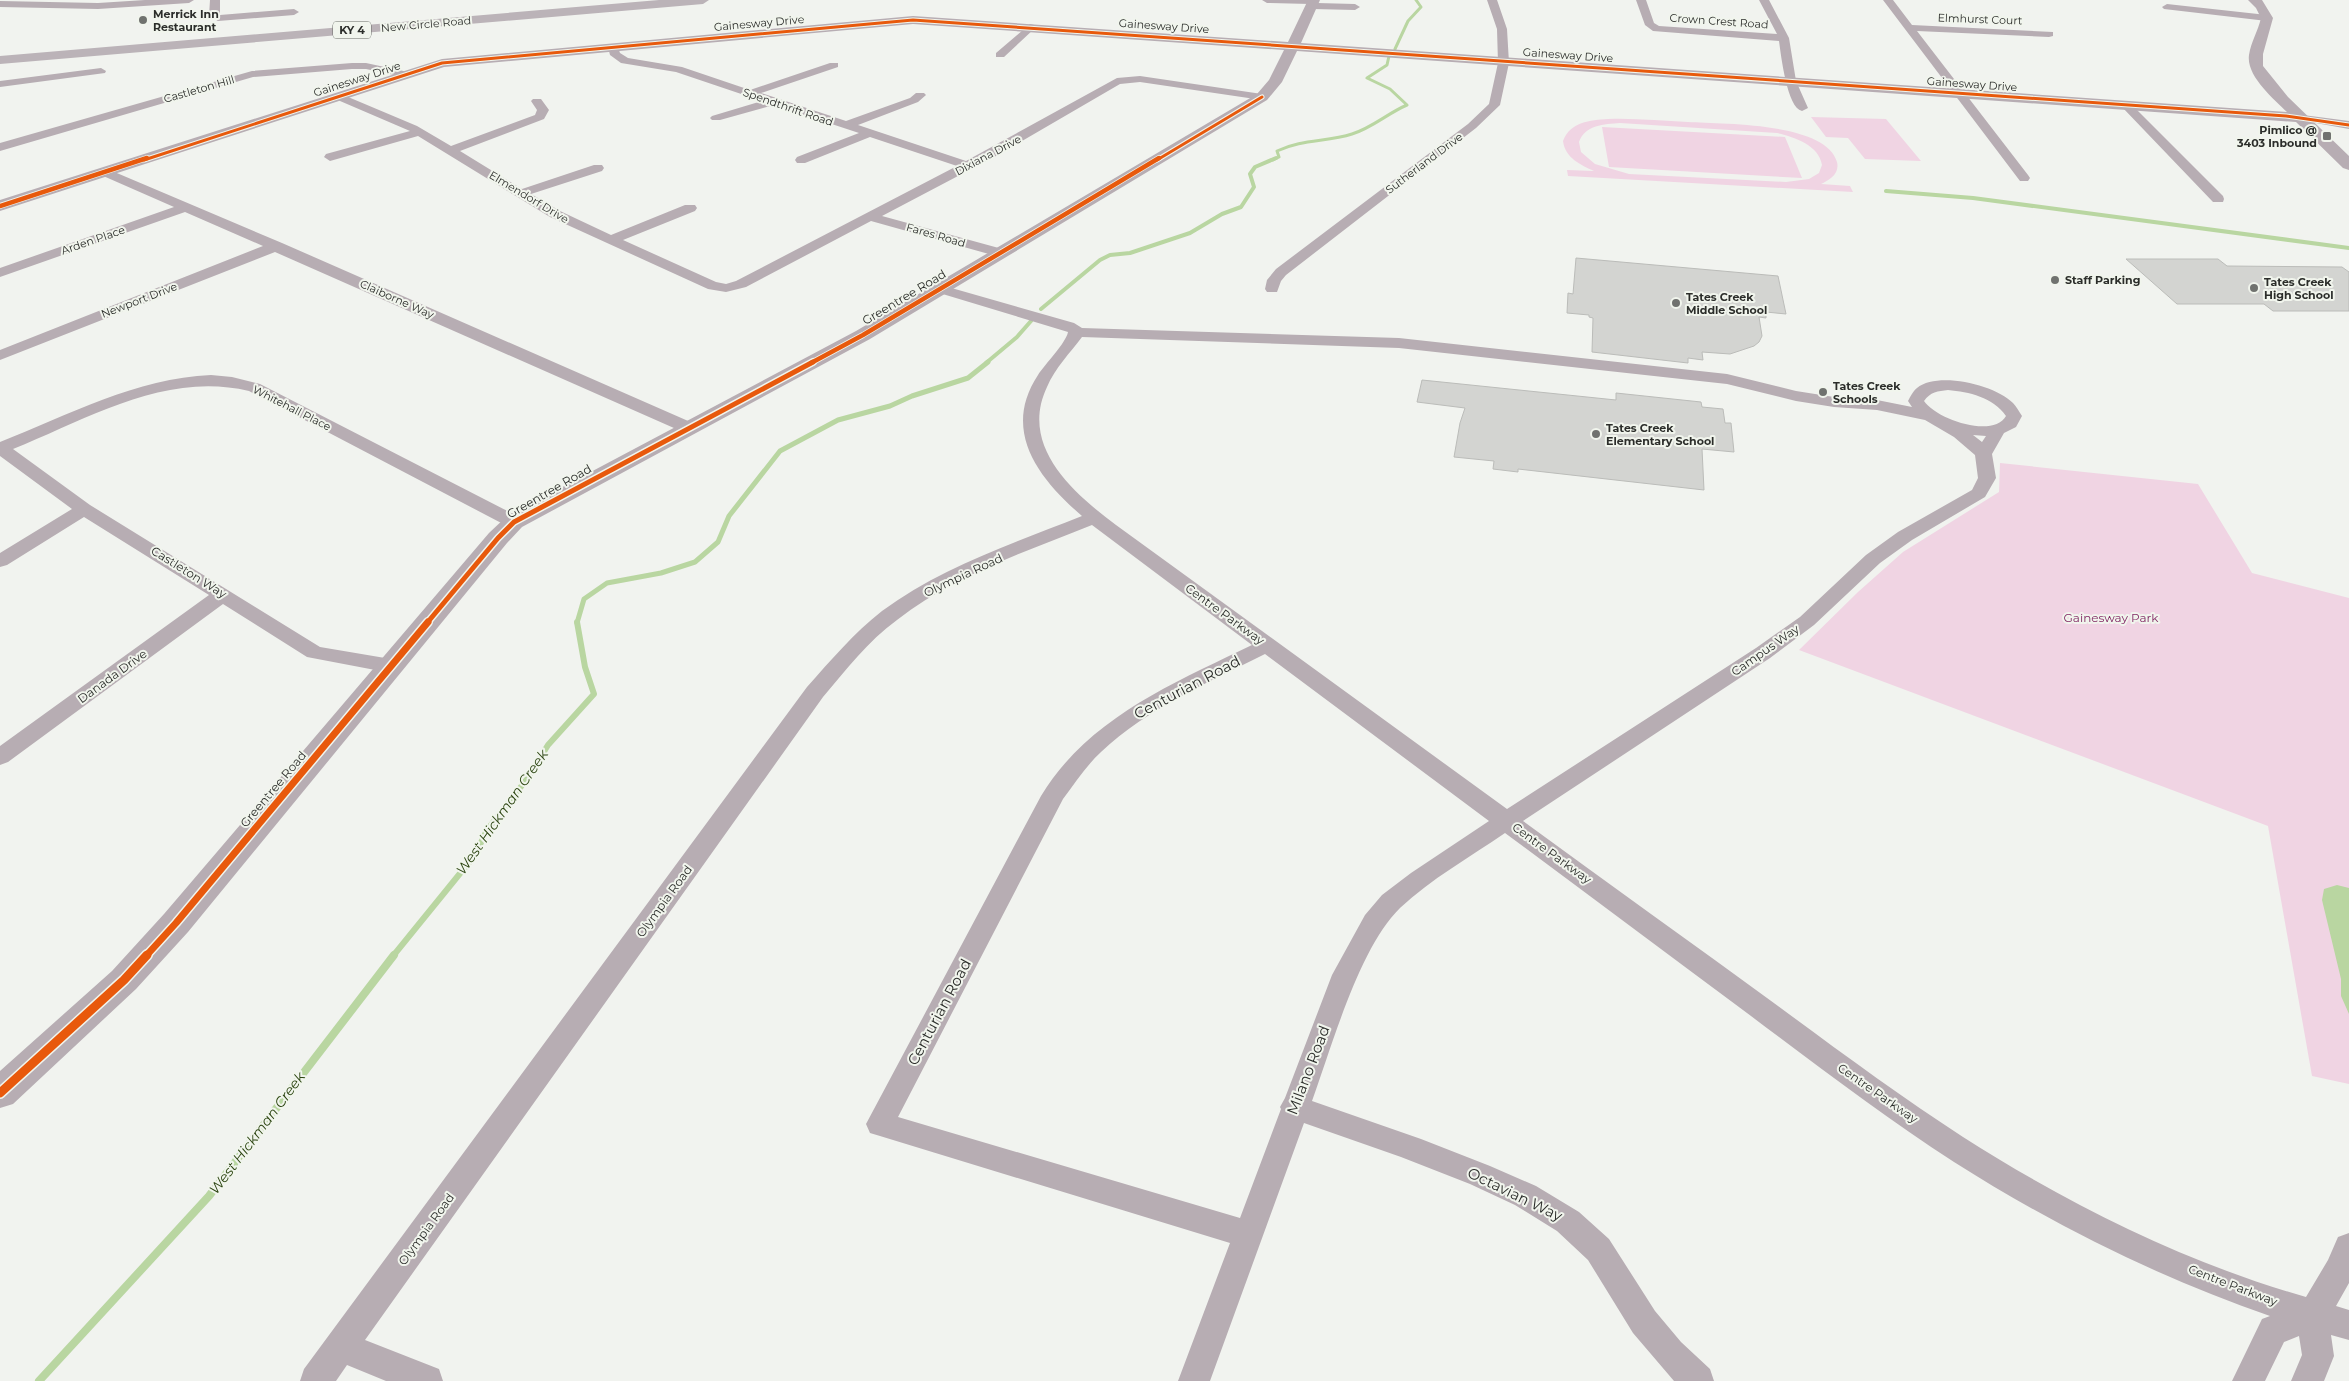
<svg xmlns="http://www.w3.org/2000/svg" width="2349" height="1381" font-family="Montserrat,sans-serif">
<style>
.green{fill:#f0d4e3;fill-rule:evenodd}
.water{fill:#b9d6a1}
.lines{fill:none;stroke-linecap:round;stroke-linejoin:round}
.stream-far4{stroke:#b9d6a1;stroke-width:3}
.stream-far3{stroke:#b9d6a1;stroke-width:4}
.stream-far2{stroke:#b9d6a1;stroke-width:5}
.stream-far1{stroke:#b9d6a1;stroke-width:6}
.stream{stroke:#b9d6a1;stroke-width:8}
.building{fill:#d3d4d1;stroke:#bbbcb9}
.minor{fill:#b7adb3;fill-rule:evenodd}
.tertiary{fill:#b7adb3;fill-rule:evenodd}
.motorway{fill:#bbb3b8;fill-rule:evenodd}
.cycleway-far4-casing{stroke:#f1f5ed;stroke-width:5}
.cycleway-far3-casing{stroke:#f1f5ed;stroke-width:6}
.cycleway-far2-casing{stroke:#f1f5ed;stroke-width:8}
.cycleway-far1-casing{stroke:#f1f5ed;stroke-width:10}
.cycleway-casing{stroke:#f1f5ed;stroke-width:12}
.cycleway-far4{stroke:#e8590c;stroke-width:3}
.cycleway-far3{stroke:#e8590c;stroke-width:4.5}
.cycleway-far2{stroke:#e8590c;stroke-width:5}
.cycleway-far1{stroke:#e8590c;stroke-width:7}
.cycleway{stroke:#e8590c;stroke-width:9}
.poi-dot{fill:#70726f;stroke:#f1f5ed;stroke-width:2}
.labels{text-anchor:middle;dominant-baseline:central;stroke-width:4;stroke-linejoin:round;paint-order:stroke}
.far-poi-label{font-size:11px;font-weight:bold;fill:#2b2d2a;stroke:#f1f5ed;text-anchor:start}
.far-street-label{font-size:11px;fill:#2b2d2a;stroke:#f1f5ed}
.shield{fill:#f1f5ed;stroke:#666964;stroke-width:1}
.shield-label{font-size:11px;font-weight:bold;fill:#2b2d2a}
.street-label{font-size:12px;fill:#2b2d2a;stroke:#f1f5ed}
.park-label{font-size:12px;fill:#832b66;stroke:#f1f5ed}
.water-label{font-size:14px;font-style:italic;fill:#2b4410;stroke:#f1f5ed}
.near-street-label{font-size:15px;fill:#2b2d2a;stroke:#f1f5ed}
</style>
<rect width="100%" height="100%" fill="#f1f3ef"/>
<path class="green" d="M1811,117L1886,119L1921,161L1865,159L1848,138L1826,137Z
M1608,119C1635,118 1662,121 1688,122C1721,124 1826,122 1837,162C1840,174 1829,180 1821,184L1850,186L1853,192L1568,176L1567,170L1594,171C1581,165 1565,158 1563,141C1570,122 1590,120 1608,119ZM1620,123L1777,133C1794,137 1819,145 1822,165L1819,173L1809,179L1786,182L1629,174L1595,164L1581,152L1579,142C1585,125 1604,124 1620,123Z
M1602,127L1785,137L1802,178L1609,167Z
M2000,463L2198,484L2252,573L2349,598V1084L2312,1076L2268,826L1799,650L1858,592L1903,552L1999,492Z"/>
<path class="water" d="M2337,885L2349,888V1014L2341,996V979L2322,900L2324,889Z"/>
<g class="lines">
<path class="stream-far4" d="M1395,49L1408,21L1421,7L1416,0
M1273,160L1279,157L1277,151C1302,139 1327,142 1352,134C1372,128 1388,113 1407,105L1390,89L1367,78L1387,65L1389,56"/>
<path class="stream-far3" d="M1886,191L1973,198L2349,248
M1041,309L1100,260L1110,255L1130,253L1190,233L1222,214L1241,207L1254,187L1250,174L1255,167L1276,158
M986,363L1017,337L1031,321"/>
<path class="stream-far2" d="M577,623L584,599L607,583L661,573L695,562L718,542L729,516L780,451L838,420L890,406L912,396L968,378L988,362"/>
<path class="stream-far1" d="M393,956L475,855L487,830L527,779L548,745L594,694L585,667L577,622"/>
<path class="stream" d="M39,1381L209,1196L394,955"/>
</g>
<path class="building" d="M1576,258L1778,276L1786,314L1766,312V318L1759,317L1762,336L1759,342L1754,346L1730,354L1702,352L1703,360L1688,358V363L1592,352L1593,318L1589,317V315L1567,313L1568,293L1573,294Z
M2126,259H2218L2227,266L2342,267L2349,272V311H2273L2264,304H2177Z
M1422,380L1616,400V393L1701,402L1702,407L1723,409L1725,423H1731L1734,452L1702,449L1704,490L1518,469V472L1493,469L1494,461L1454,457L1460,423L1465,408L1417,402Z"/>
<g class="lines">
<path class="minor" d="M145,0H194L189,3L98,9L0,7V1L98,3Z
M210,0H220V15L294,9L299,12L294,15L218,21L209,16Z
M1262,0H1318L1317,3L1355,4L1360,7L1355,10L1313,9L1308,6L1310,4L1267,3Z
M1487,0H1497L1507,29L1509,63L1500,105L1476,128L1286,275L1281,281L1277,292H1267L1265,289L1267,280L1276,269L1468,124L1489,104L1498,63L1497,29Z
M1636,0H1646L1654,23L1659,26L1777,34L1759,0H1769L1789,38L1796,81L1808,108L1802,111C1787,108 1781,55 1779,41L1653,31L1645,25Z
M1883,0H1893L1912,25L2053,32V36L2049,37L1917,31L2028,175L2030,178L2028,181H2020Z
M2167,4L2267,15L2272,18L2267,21L2164,9L2162,7Z
M1030,24L1034,25V29L1004,57H996V53Z
M613,44L617,45L620,53L628,58L682,67L750,90L830,63H838V67L761,93L846,121L910,98L916,93H924L926,95L918,102L858,125L966,161L1117,78L1140,76L1262,94L1268,97L1262,100L1140,82L1120,84L996,156L882,216L1006,250L1008,253L1006,256H996L871,221L746,287L726,292L708,289L550,217L418,136L330,161L324,157L326,154L410,131L333,98V94H341L417,126L451,146L535,115L537,110L531,101L533,99H541L549,110L544,119L460,151L522,189L594,165H602L604,168L602,171L531,194L560,211L611,235L685,205H695L697,208L695,211L623,240L716,282L726,284L736,281L957,166L870,137L805,163H797L795,160L797,157L859,133L774,105L720,120H712L710,118L712,116L762,101L676,72L621,63L610,55L608,47Z
M352,63H366L408,72L409,74L404,77L366,69H352L253,77L0,151V143L252,71Z
M101,68L106,71L105,73L0,87V81Z
M2126,102L2130,103L2223,196L2224,199L2223,202H2213L2122,107L2120,105L2122,103Z
M2303,115L2349,121V129L2299,120L2297,118Z
M105,168L282,243L695,424L697,428L695,432H683L275,252L0,360V350L263,246L185,212L0,277V268L174,207L101,175L99,172Z
M941,285L1074,323L1082,328L1399,338L1727,374L1796,391L1834,397L1877,400L1912,407L1908,401C1910,397 1913,391 1917,388C1938,371 1995,385 2013,403C2017,407 2019,412 2022,416L2016,427L2004,433L1992,454L1996,478L1985,497L1912,540L1880,563L1814,625L1770,658L1523,821C1608,883 1693,944 1778,1006C1839,1051 1900,1096 1963,1137C2068,1204 2186,1263 2306,1297L2328,1260L2338,1237L2349,1233V1283L2336,1306L2349,1310V1340L2331,1335L2334,1356L2324,1381H2291L2302,1355L2299,1336L2284,1342L2265,1381H2232L2262,1319L2270,1316C2160,1278 2053,1225 1954,1162C1883,1116 1815,1064 1747,1013C1666,953 1586,893 1505,833C1470,857 1431,879 1400,908C1359,948 1332,1046 1312,1101L1421,1139L1490,1166L1536,1186L1579,1212L1609,1239L1655,1311L1681,1342L1710,1369L1714,1381H1674L1633,1333L1588,1260L1557,1231L1515,1205L1470,1184L1401,1157L1304,1123L1210,1381H1178L1230,1243L880,1136L870,1133L866,1124L1041,796C1088,718 1174,683 1252,645L1092,525C1025,552 954,575 897,620C868,641 846,670 823,697L365,1340L439,1369L443,1381H386L347,1365L336,1381H300L304,1369L807,687C831,660 854,633 882,611C941,567 1014,543 1082,516C1039,479 1001,431 1038,375C1045,364 1066,343 1068,332L936,292L934,289ZM1082,337L1399,348L1727,384L1796,401L1834,407L1877,410L1925,420L1954,437L1975,455L1978,478L1972,490L1898,532L1866,555L1800,617L1756,648L1507,809L1116,525C1073,493 1019,446 1047,387C1055,368 1070,353 1082,337ZM1948,390C1969,392 1993,397 2006,416C1993,439 1936,419 1924,401C1930,392 1938,391 1948,390ZM1973,435L1986,436L1982,442ZM1265,654L1489,821L1411,873L1382,895L1365,915L1332,975L1285,1098L1280,1107L1281,1109L1240,1218L898,1117L1063,799C1075,783 1086,766 1101,752C1148,708 1209,682 1265,654Z
M211,375L232,377L260,384L521,518L523,522L521,526H507L249,391C165,371 88,419 13,449L90,505L320,647L391,659L398,661L401,666L398,671L391,673L307,657L223,604L8,762L0,765V746L209,595L84,517L7,565L0,567V553L72,509L0,456V442C69,415 136,378 211,375Z"/>
<path class="tertiary" d="M1308,0H1320L1301,43L2287,112C2274,99 2246,76 2249,55C2251,42 2258,31 2261,18L2256,8L2248,0H2262L2273,18L2263,54V66L2288,97L2349,156V170L2343,168L2296,122L1297,51L1282,82L1267,100L870,339L522,527L507,543L188,932L136,989L13,1104L0,1108V1071L112,971L164,914L489,533L506,517L856,331L1257,94L1269,80L1284,50L913,24L444,67L0,211V200L442,59L913,16L1288,42Z"/>
<path class="motorway" d="M659,0H709L703,4L0,64V56Z"/>
<defs>
<path id="cycleway-far4" d="M144,160L442,63L913,20L2286,116L2349,125
M1157,160L1262,97"/>
<path id="cycleway-far3" d="M0,206L147,158
M811,363L863,335L1159,158"/>
<path id="cycleway-far2" d="M427,623L498,538L514,522L813,362"/>
<path id="cycleway-far1" d="M146,956L176,923L428,622"/>
<path id="cycleway" d="M0,1093L124,980L147,955"/>
</defs>
<use href="#cycleway-far4" class="cycleway-far4-casing"/>
<use href="#cycleway-far3" class="cycleway-far3-casing"/>
<use href="#cycleway-far2" class="cycleway-far2-casing"/>
<use href="#cycleway-far1" class="cycleway-far1-casing"/>
<use href="#cycleway" class="cycleway-casing"/>
<use href="#cycleway-far4" class="cycleway-far4"/>
<use href="#cycleway-far3" class="cycleway-far3"/>
<use href="#cycleway-far2" class="cycleway-far2"/>
<use href="#cycleway-far1" class="cycleway-far1"/>
<use href="#cycleway" class="cycleway"/>
</g>
<g class="poi-dot">
<circle cx="143" cy="20" r="5"/>
<rect x="2322" y="131" width="10" height="10" rx="2.5"/>
<circle cx="2055" cy="280" r="5"/>
<circle cx="2254" cy="288" r="5"/>
<circle cx="1676" cy="303" r="5"/>
<circle cx="1823" cy="392" r="5"/>
<circle cx="1596" cy="434" r="5"/>
</g>
<g class="labels">
<g class="far-poi-label">
<text x="153" y="14">Merrick Inn<tspan x="153" dy="13">Restaurant</tspan></text>
<text x="2317" y="130" text-anchor="end">Pimlico @<tspan x="2317" dy="13">3403 Inbound</tspan></text>
<text x="2065" y="280">Staff Parking</text>
<text x="2264" y="282">Tates Creek<tspan x="2264" dy="13">High School</tspan></text>
<text x="1686" y="297">Tates Creek<tspan x="1686" dy="13">Middle School</tspan></text>
<text x="1833" y="386">Tates Creek<tspan x="1833" dy="13">Schools</tspan></text>
<text x="1606" y="428">Tates Creek<tspan x="1606" dy="13">Elementary School</tspan></text>
</g>
<g class="far-street-label">
<text transform="translate(1980 19) rotate(2)">Elmhurst Court</text>
<text transform="translate(1719 21) rotate(4)">Crown Crest Road</text>
<text transform="translate(759 23) rotate(-5)">Gainesway Drive</text>
<text transform="translate(426 24) rotate(-5)">New Circle Road</text>
<text transform="translate(1164 26) rotate(4)">Gainesway Drive</text>
<text transform="translate(1568 55) rotate(4)">Gainesway Drive</text>
<text transform="translate(357 79) rotate(-18)">Gainesway Drive</text>
<text transform="translate(1972 84) rotate(4)">Gainesway Drive</text>
<text transform="translate(199 89) rotate(-16)">Castleton Hill</text>
<text transform="translate(788 107) rotate(19)">Spendthrift Road</text>
<text transform="translate(988 155) rotate(-28)">Dixiana Drive</text>
<text transform="translate(1424 163) rotate(-37)">Sutherland Drive</text>
<text transform="translate(529 197) rotate(31)">Elmendorf Drive</text>
<text transform="translate(936 235) rotate(16)">Fares Road</text>
<text transform="translate(93 240) rotate(-19)">Arden Place</text>
<text transform="translate(397 299) rotate(24)">Claiborne Way</text>
<text transform="translate(139 300) rotate(-21)">Newport Drive</text>
<text transform="translate(292 408) rotate(27)">Whitehall Place</text>
</g>
<rect class="shield" x="333" y="21.5" width="38" height="17" rx="4"/>
<g class="shield-label">
<text x="352" y="30">KY 4</text>
</g>
<g class="street-label">
<text transform="translate(904 297) rotate(-31)">Greentree Road</text>
<text transform="translate(549 491) rotate(-30)">Greentree Road</text>
<text transform="translate(189 572) rotate(32)">Castleton Way</text>
<text transform="translate(963 575) rotate(-25)">Olympia Road</text>
<text transform="translate(1225 614) rotate(36)">Centre Parkway</text>
<text transform="translate(1765 650) rotate(-35)">Campus Way</text>
<text transform="translate(112 676) rotate(-36)">Danada Drive</text>
<text transform="translate(273 789) rotate(-50)">Greentree Road</text>
<text transform="translate(1552 853) rotate(36)">Centre Parkway</text>
<text transform="translate(664 901) rotate(-54)">Olympia Road</text>
<text transform="translate(1878 1093) rotate(35)">Centre Parkway</text>
<text transform="translate(426 1229) rotate(-54)">Olympia Road</text>
<text transform="translate(2233 1285) rotate(21)">Centre Parkway</text>
</g>
<g class="park-label">
<text x="2111" y="617">Gainesway Park</text>
</g>
<g class="water-label">
<text transform="translate(502 812) rotate(-55)">West Hickman Creek</text>
<text transform="translate(257 1133) rotate(-53)">West Hickman Creek</text>
</g>
<g class="near-street-label">
<text transform="translate(1187 687) rotate(-28)">Centurian Road</text>
<text transform="translate(939 1012) rotate(-62)">Centurian Road</text>
<text transform="translate(1308 1070) rotate(-69)">Milano Road</text>
<text transform="translate(1515 1194) rotate(26)">Octavian Way</text>
</g>
</g>
</svg>
